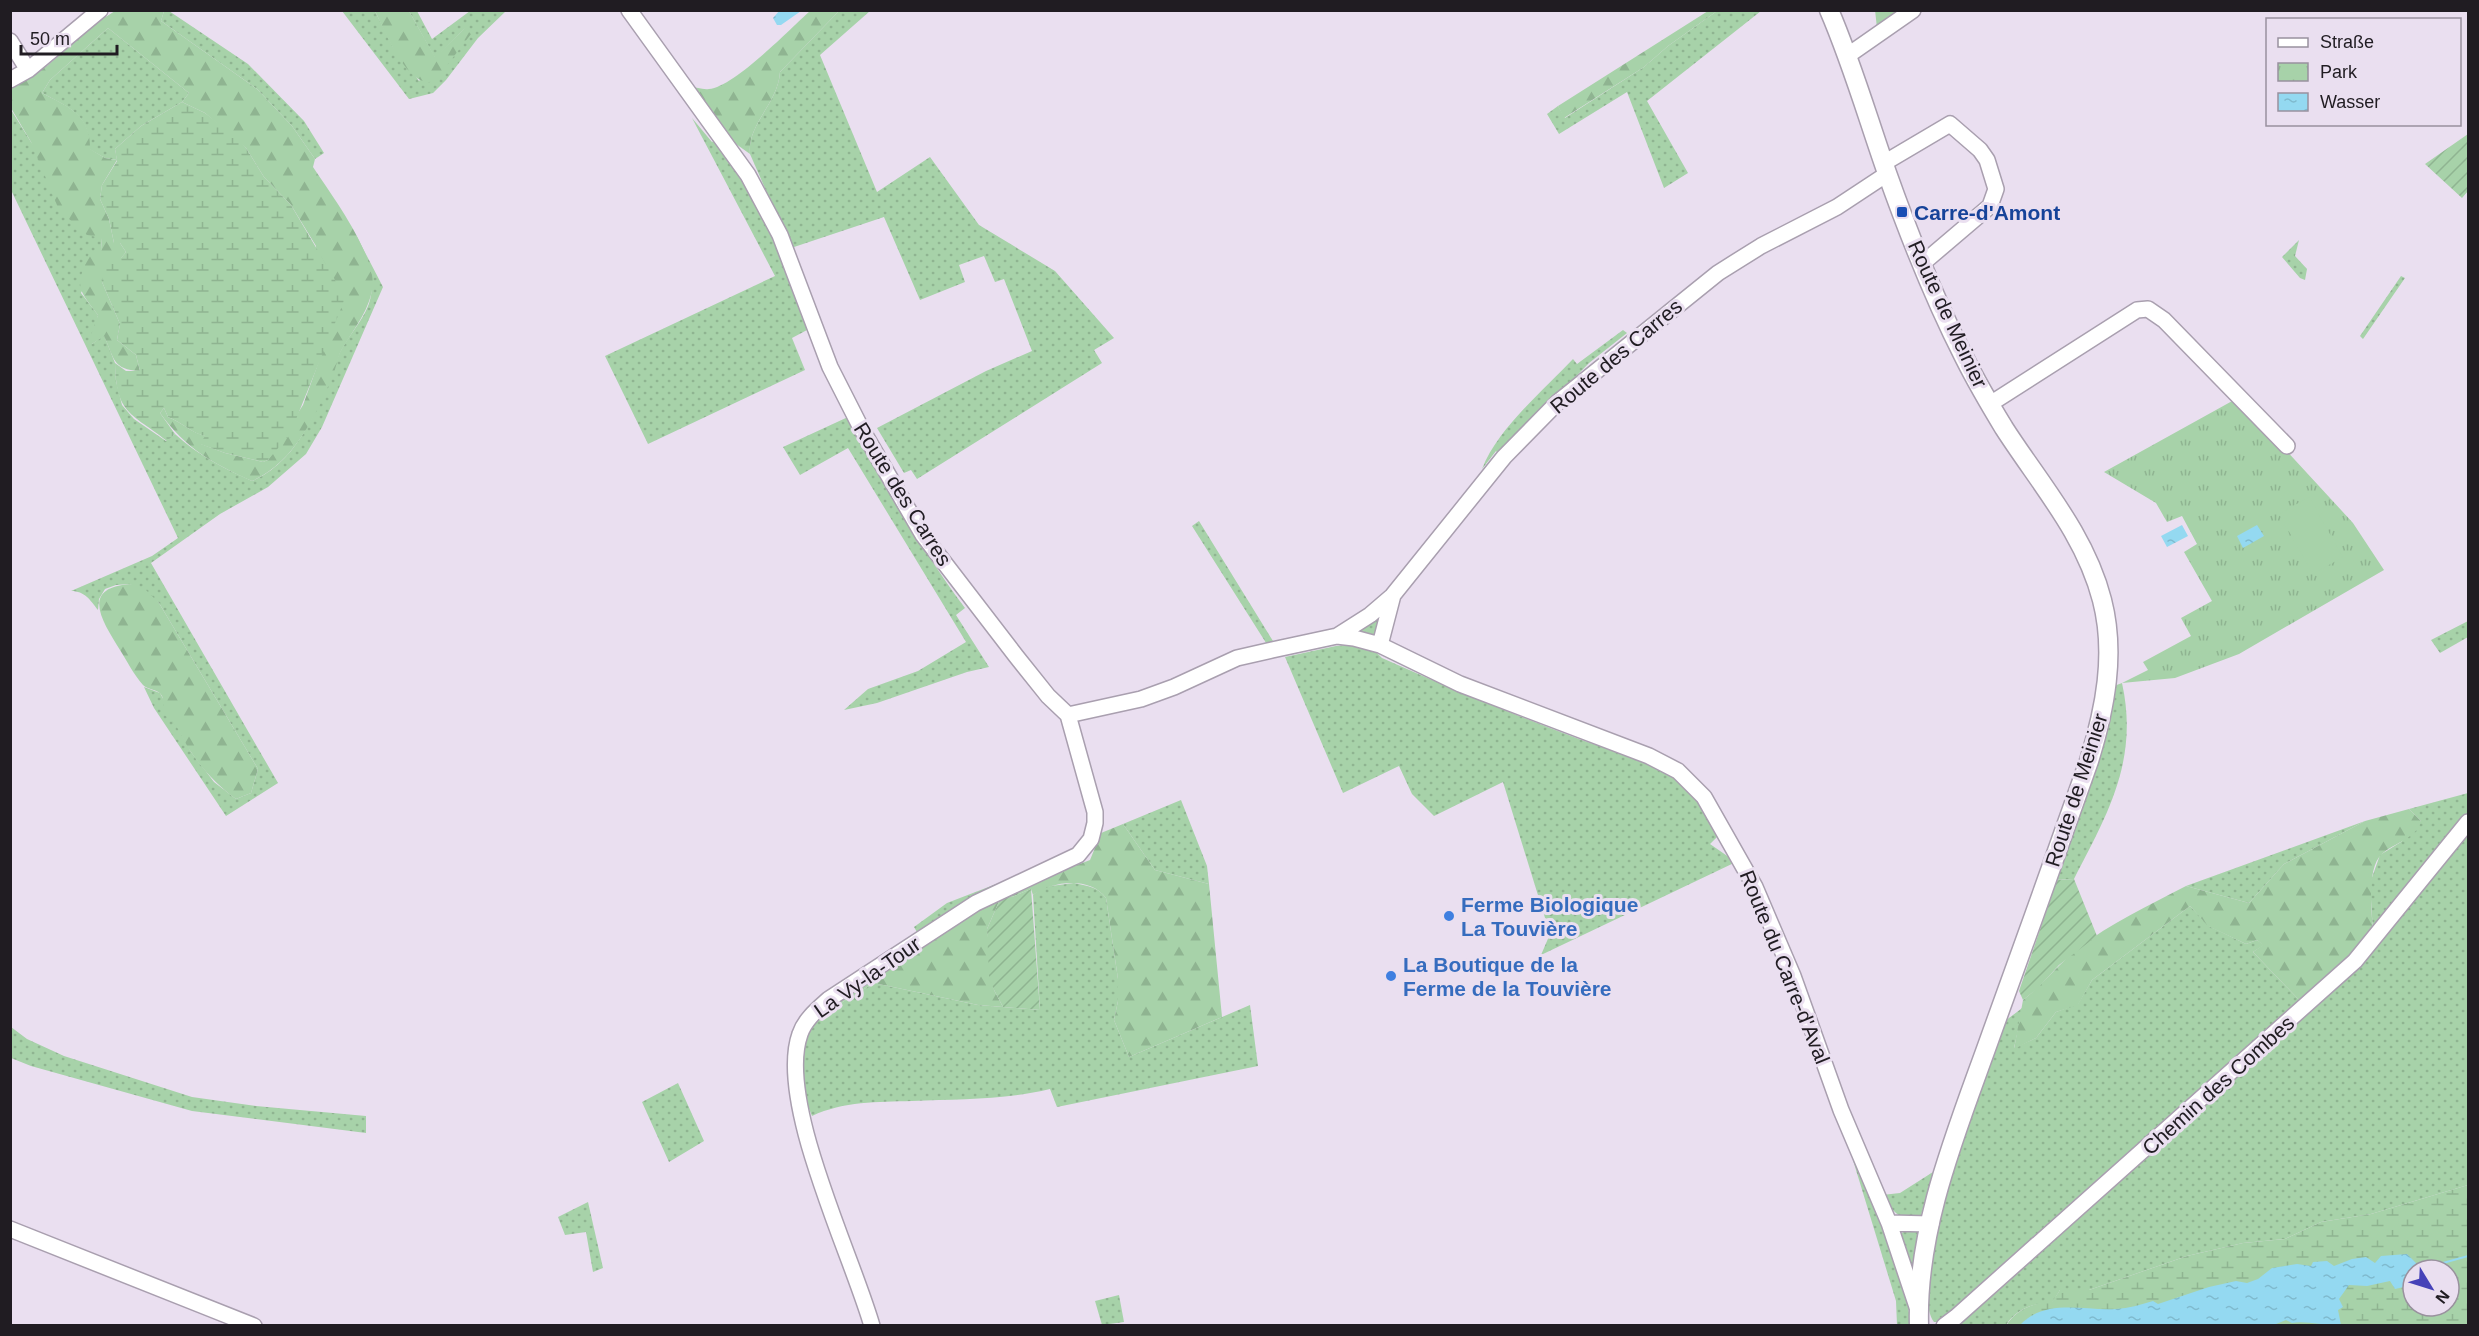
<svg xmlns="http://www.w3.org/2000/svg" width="2479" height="1336" font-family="Arial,sans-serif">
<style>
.grass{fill:url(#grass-dots)}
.forest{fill:url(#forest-firs)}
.wetland{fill:url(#wetland-marsh);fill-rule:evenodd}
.park{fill:url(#park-tufts)}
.garden{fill:url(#garden-furrows)}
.pitch{fill:#a7d2a9}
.water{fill:url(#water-ripples)}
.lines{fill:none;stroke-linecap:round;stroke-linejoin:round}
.minor-casing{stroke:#a99faf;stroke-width:18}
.tertiary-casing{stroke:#a99faf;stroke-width:21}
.minor{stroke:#fff;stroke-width:15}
.tertiary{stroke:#fff;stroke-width:18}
.transit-dot{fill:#1a4fb4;stroke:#eadff0;stroke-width:2}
.shop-dot{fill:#3f7fe0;stroke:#eadff0;stroke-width:2}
.labels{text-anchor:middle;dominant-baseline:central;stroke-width:6;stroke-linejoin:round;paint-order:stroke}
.transit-label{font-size:21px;font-weight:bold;fill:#164399;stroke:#eadff0;text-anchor:start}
.street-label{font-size:21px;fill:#201c22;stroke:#eadff0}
.shop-label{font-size:21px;font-weight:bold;fill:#366cbe;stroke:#eadff0;text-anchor:start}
</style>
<defs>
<pattern id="grass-dots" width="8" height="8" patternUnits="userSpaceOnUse" patternTransform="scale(1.5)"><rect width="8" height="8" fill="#a7d2a9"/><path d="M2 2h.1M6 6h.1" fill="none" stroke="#8fb491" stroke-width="1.8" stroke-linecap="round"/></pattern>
<pattern id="forest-firs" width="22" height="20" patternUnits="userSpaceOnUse" patternTransform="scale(1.5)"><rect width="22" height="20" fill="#a7d2a9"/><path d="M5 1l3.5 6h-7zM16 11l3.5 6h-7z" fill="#8fb491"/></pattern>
<pattern id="wetland-marsh" width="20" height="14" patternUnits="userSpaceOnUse" patternTransform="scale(1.5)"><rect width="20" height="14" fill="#a7d2a9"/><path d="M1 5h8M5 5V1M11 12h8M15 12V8" fill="none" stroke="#8fb491"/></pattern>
<pattern id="park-tufts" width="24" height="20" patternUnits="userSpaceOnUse" patternTransform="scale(1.5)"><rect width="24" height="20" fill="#a7d2a9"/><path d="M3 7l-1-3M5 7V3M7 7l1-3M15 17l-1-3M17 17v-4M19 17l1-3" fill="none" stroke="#8fb491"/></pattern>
<pattern id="garden-furrows" width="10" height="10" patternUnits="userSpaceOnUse" patternTransform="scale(1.5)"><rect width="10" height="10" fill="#a7d2a9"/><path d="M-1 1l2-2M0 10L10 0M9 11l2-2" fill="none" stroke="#8fb491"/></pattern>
<pattern id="water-ripples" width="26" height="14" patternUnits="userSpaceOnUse" patternTransform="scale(1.5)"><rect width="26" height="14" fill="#94d9f1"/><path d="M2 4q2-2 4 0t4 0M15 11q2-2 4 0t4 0" fill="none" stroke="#7fbace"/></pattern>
</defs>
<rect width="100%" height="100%" fill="#eadff0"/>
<path class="grass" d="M164,11H169L248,64L304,121L324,153L315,159L292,126L257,89L161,21Z
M342,11H375L393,47L419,81L465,28L435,58L409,11H417L432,39L470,11H506L478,38L446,80L433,93L409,99Z
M839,11H870L820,55L877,192L930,157L979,225L1055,271L1114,338L1094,350L1102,363L917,479L911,470L904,473L877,428L986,371L1032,351L1004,279L995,282L984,256L959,265L965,282L920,300L884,217L791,248L750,154C747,124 778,104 780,72Z
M1717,11H1761L1647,101L1688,173L1664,188L1627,92L1559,134L1547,114L1558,106L1565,118L1644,67L1668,46Z
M108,28L189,93L182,102L141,126L115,149L117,160L105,158L89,149C91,115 68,107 42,93L50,80Z
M10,108L31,142L101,237L102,250L81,293L98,315L92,344L104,335L115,363L116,381L122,405L134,419L166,441L175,434C198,455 223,468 252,481C301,460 320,402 338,357C346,337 365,320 370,300C376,277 365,256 356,235L383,287L322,427L306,454L268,487L220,514L151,563L278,783L226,816L154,708L144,687L160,693L191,752L214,782L236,799L251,793L258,769L159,603L130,584L116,585L105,589L99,599L98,610C90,600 85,591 71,591L152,556L178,538L11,190Z
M692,118L712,142L715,140L728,156L770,227L807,330L792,338L805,370L648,444L605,356L775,276Z
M2299,240L2295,256L2307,269L2305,280L2300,278L2282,257Z
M2401,276L2405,278L2363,339L2360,336Z
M1623,330L1627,333L1589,363L1500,455L1496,451L1482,469C1498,428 1543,391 1573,359L1577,364Z
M848,417C884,483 920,548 965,608L956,615L989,667L967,672L877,703L844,710L868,689L918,671L966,642L848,448L800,475L783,447Z
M1199,521L1273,641L1268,646L1192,526Z
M1384,611L1377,639L1354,631Z
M2468,621V637L2440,653L2431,640Z
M1356,644L1372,648L1382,658C1447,687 1512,714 1579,739C1608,750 1643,756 1669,772C1690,785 1704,812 1718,832L1717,837L1710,844L1736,862L1541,955L1550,934L1503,782L1434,816L1412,794L1399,766L1343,793L1285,657L1336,646Z
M2122,683C2139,760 2108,813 2074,879L2054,880L2114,686Z
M2468,793V814L2373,933L2370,883L2380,855L2401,842L2421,821L2409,809Z
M1181,800L1207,866L1209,884L1155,870L1123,824Z
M2365,821L2284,864L2249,903L2186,886Z
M2468,831V1185L2371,1214L2321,1222L2285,1239L2243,1243L2187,1256L2089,1290H2060L2052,1303C2034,1302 2015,1310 2006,1325L1956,1326L2184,1123Z
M1004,881L917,932L914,927L947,903Z
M1074,883C1087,886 1097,886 1106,898L1118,979V1001L1114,1020L1129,1057L1250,1005L1258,1066L1057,1107L1050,1089C1005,1100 959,1099 912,1101C877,1102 844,1101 812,1116C796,1078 797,1055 814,1019L822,1021L836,1006L874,983L978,1005L1040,1010L1033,895L1043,887Z
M2190,906L2209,926L2246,944L2257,940L2264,945L2253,952L2302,1003L1941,1322H1934C1908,1289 1970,1118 1984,1077C1988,1065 1995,1035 2002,1025C2007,1018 2017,1013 2023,1007L2014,1048L2036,1038L2056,1012L2078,1004L2092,980Z
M11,1027L27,1039L64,1056L192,1097L256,1106L366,1116V1133L192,1111L31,1066L11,1058Z
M678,1083L704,1141L669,1162L642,1102Z
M1845,1134C1871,1195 1902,1259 1911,1325H1897L1896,1301Z
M1933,1172L1921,1215C1901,1224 1892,1211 1882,1195L1900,1193Z
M588,1202L603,1268L593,1272L586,1232L565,1235L558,1217Z
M1905,1230L1920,1232L1913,1273L1900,1235Z
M1119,1295L1124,1322L1102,1325L1095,1301Z"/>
<path class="forest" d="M1875,10L1903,11L1877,28Z
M115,11H164L161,21L257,89L292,126L315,159L313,167C333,197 365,240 372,275C377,303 352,330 340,353C337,360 336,368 333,375C316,415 294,463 252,481C212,463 186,449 160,413L164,408L168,417C182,422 191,433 206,436L201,444L225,453L263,462L268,460L303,405L319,361L316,246L291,205L264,177L246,148L205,113L182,102L189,93L108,28L50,80L42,93C69,107 91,115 90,149L105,158L117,160L102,185L100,199L109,219L114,243H120L126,252L102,282L120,324L117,340L136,355L140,371C112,370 114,357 104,336L92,344H88L98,315C76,287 76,287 89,254L102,250L101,238L87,235L59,210L31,142L11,108L10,89L48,65L96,23Z
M375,11H409L435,57L465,28L471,34L435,81C408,91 384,29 375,11Z
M810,11H839L780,72C778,104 747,124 750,154L729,139L690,87C696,87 703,90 709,89C734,87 790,29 810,11Z
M1708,11H1717L1668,46L1644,67L1564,118L1558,106Z
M130,584L144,588L159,603L258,769L251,793L236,799C218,786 203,770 191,752C182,739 178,722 164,715C164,709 164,701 162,696C159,689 147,690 143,685C134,675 127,661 120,650C103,622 79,588 130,584Z
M2409,809L2421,821C2417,838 2394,843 2382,854C2366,868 2372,913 2373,933L2356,954L2302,1003L2253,952L2263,945L2257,940L2246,944L2208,926L2190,906L2092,980L2078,1005L2056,1012L2036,1038L2014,1049L2023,1000C2043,985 2058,964 2078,949C2110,923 2150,905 2186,886L2249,903L2284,864L2365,821Z
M1123,824L1155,870L1209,884L1222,1017L1129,1057L1114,1020L1118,1001V979L1106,898C1090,876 1052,881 1033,895L1031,889L1012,897L1010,891L1090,860L1101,833Z
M1001,897L987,929L994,990L1003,1007L978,1005L874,983L836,1006L822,1021L814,1019L833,1003Z"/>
<path class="wetland" d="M182,102L205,113L236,137L246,148L264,177L291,205L334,278L344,301L290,434L268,460L263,462L225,453L200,444L205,436C191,433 182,422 168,417L164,408L160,413L175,434L167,441C132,413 116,415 115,363L126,371H140L136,355L117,340L120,324L102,282L103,271L115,259L121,258L126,252L120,243H114L109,219L100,199L102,185L117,161L115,149L141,126Z
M2468,1185V1325L2006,1326C2015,1310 2034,1302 2052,1302L2060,1290H2089L2187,1256L2243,1243L2285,1239L2321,1222L2371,1214ZM2413,1270H2449V1306H2413Z"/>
<path class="park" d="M2234,400L2284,448L2353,523L2384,570L2239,654L2175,678L2122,683L2148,670L2143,662L2191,636L2181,618L2212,601L2184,552L2197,544L2182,516L2167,522L2156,503L2104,472Z"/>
<path class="garden" d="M2468,134V191L2462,198L2425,164Z
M2074,879L2097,936L2059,965L2037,989L2023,1000L2019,991L2057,880Z
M1031,889L1040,1010L1003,1007L994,990L989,976L987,929L1001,897L1010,891L1012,897Z"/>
<path class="pitch" d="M2309,497L2343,557L2313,574L2279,514Z"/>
<path class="water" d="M780,10H801V11L781,25H777L773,18Z
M2182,525L2188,536L2167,547L2161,536Z
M2257,525L2264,536L2243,548L2237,536Z
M2407,1254L2421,1268L2468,1255V1257L2422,1270H2413L2412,1285L2395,1289L2390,1281L2367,1286L2349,1285L2339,1299L2343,1307L2338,1310L2341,1325C2325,1326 2305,1320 2292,1323L2286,1320L2271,1326L2020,1325C2046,1298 2083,1311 2116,1309C2129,1308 2140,1305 2153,1301L2158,1304L2209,1287L2236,1281L2247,1283L2258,1279L2272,1268L2297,1264L2311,1266L2313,1262L2327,1261L2334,1266L2352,1259L2366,1257L2375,1263L2381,1256Z"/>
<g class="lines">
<defs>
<path id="minor" d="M629,10L748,175L780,235L830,367L861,428L923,535L1016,656L1048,696L1068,715L1095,812V823L1091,839L1078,855L976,903L829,999C818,1009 805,1019 800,1034C776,1101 852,1255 872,1326
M10,41L28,70
M1847,56L1913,10
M10,80L28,70L100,10
M1884,163L1950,124L1980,150L1987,160L1996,189L1990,206L1923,263
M1990,404L2137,310L2148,309L2164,320L2287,446
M1337,636L1370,615L1391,597
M1380,645L1460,684L1649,756L1678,771L1704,797L1755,887L1793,976L1841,1110L1889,1223L1917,1307
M1068,715L1141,699L1174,687L1237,658L1272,650L1337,636L1354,638L1380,645L1393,595L1504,457L1558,402L1718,273L1761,246L1837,207L1887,174
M1889,1223L1931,1224
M10,1229L254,1326
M1944,1326L1956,1317L2355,961L2468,822"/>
<path id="tertiary" d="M1829,10C1852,63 1868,119 1887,173C1909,235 1934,298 1964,357C1976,381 1990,405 2004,428C2040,484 2085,534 2102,600C2116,654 2105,709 2089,761C2057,852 2024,944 1991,1035C1958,1128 1916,1226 1919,1326"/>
</defs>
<use href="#minor" class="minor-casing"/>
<use href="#tertiary" class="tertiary-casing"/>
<use href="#minor" class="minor"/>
<use href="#tertiary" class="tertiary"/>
</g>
<rect class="transit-dot" x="1896" y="206" width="12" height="12" rx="3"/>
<g class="shop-dot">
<circle cx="1449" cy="916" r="6"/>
<circle cx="1391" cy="976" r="6"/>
</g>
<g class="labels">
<g class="transit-label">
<text x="1914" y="212">Carre-d'Amont</text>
</g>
<g class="street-label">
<text transform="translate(1948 314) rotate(65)">Route de Meinier</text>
<text transform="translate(1616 356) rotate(-40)">Route des Carres</text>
<text transform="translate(903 494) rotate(58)">Route des Carres</text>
<text transform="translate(2076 790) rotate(-72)">Route de Meinier</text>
<text transform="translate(1785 967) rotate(68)">Route du Carre-d'Aval</text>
<text transform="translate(867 977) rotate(-35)">La Vy-la-Tour</text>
<text transform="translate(2218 1085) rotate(-42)">Chemin des Combes</text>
</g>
<g class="shop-label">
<text x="1461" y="904">Ferme Biologique<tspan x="1461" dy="24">La Touvière</tspan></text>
<text x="1403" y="964">La Boutique de la<tspan x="1403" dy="24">Ferme de la Touvière</tspan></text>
</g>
</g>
<rect width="2479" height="1336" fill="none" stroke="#201c22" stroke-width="24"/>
<rect x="2266" y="18" width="195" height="108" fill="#eadff0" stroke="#99919e" stroke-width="1.5"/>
<rect x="2278" y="38" width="30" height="9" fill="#ffffff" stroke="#99919e" stroke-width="1.5"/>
<text x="2320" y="48" font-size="18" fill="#201c22">Straße</text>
<rect x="2278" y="63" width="30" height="18" fill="url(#park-tufts)" stroke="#99919e" stroke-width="1.5"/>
<text x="2320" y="78" font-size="18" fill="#201c22">Park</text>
<rect x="2278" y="93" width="30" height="18" fill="url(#water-ripples)" stroke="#99919e" stroke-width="1.5"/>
<text x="2320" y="108" font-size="18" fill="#201c22">Wasser</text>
<g transform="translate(2431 1288) rotate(128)"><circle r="28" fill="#eadff0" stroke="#99919e" stroke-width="1.5"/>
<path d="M0-4.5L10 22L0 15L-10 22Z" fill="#4642b8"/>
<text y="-9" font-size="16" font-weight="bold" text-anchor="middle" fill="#201c22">N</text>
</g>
<path d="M21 45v9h96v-9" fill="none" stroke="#201c22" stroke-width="3"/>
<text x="30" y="45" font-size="18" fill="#201c22" stroke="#eadff0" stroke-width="4.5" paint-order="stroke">50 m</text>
</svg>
